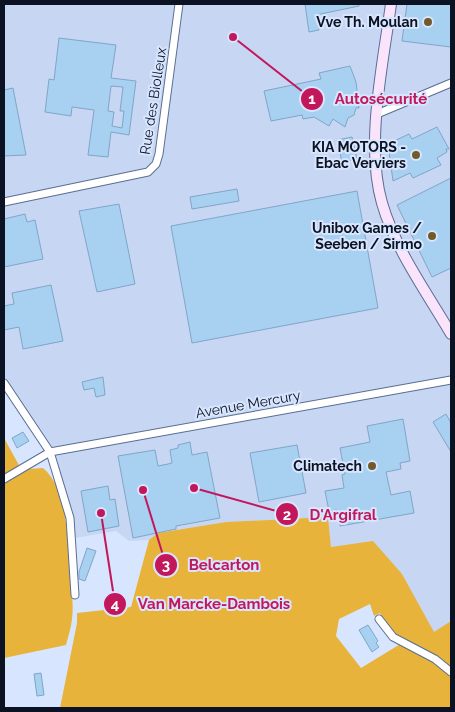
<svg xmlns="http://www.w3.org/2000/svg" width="455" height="712" font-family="Raleway,sans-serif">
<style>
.built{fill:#c7d6f3}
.green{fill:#e7b33a}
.building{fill:#a8d0f1;stroke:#80a6c7;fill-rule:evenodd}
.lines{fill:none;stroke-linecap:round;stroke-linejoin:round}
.street-casing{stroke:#5a6d92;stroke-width:9}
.secondary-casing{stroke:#5a6d92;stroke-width:12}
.street{stroke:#fff;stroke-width:7}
.secondary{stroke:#fae4fc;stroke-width:10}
.poi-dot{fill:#725b2b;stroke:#d8e5fe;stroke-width:2}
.labels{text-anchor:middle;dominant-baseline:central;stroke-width:4;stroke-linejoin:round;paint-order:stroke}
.poi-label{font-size:14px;font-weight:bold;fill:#0b1221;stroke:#d8e5fe;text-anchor:end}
.street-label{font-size:14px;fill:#0b1221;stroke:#d8e5fe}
.leader{fill:none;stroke:#c2185b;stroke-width:2}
.callout-dot{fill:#c2185b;stroke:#d8e5fe;stroke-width:2}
.mark-label{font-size:15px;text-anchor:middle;font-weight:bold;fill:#fff}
.callout-label{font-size:15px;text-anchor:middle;font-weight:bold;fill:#c2185b;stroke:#d8e5fe;stroke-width:4;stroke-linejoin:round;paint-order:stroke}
</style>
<rect width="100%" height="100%" fill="#d8e5fe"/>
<path class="built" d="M4,4H451V621L434,633L402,574L331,547L328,517L226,522L158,533L149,540L129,541L116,531L75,538L54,450L4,376Z"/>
<path class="green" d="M4,438L20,467L4,476Z
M43,468C68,489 67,539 70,569C71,586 74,602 72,619C71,628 68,637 66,645L4,658V483L28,469Z
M328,517L331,547L373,541L402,574L434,632L451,621V671L389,630L380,613L374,616L370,604L339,619L336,636L361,668L402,643L434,662L451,676V708H60L77,623V613L131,607L149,540L158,533L226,522Z"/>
<path class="building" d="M305,4H359V6L316,15L319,30L309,32Z
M407,4H451V47L402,41Z
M59,38L116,45L111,78L136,81L129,135L111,132L108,157L88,155L94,110L72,107L71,116L45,112L49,79L54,80ZM111,86L123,87L120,111H124L122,128L112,126L114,112L108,111Z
M350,66L356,82L359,108H356L354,115L348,118L345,127L333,119L329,126L314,117L303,119L302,115L271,121L264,91L321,79L319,73Z
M13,88L26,155L4,156V90Z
M437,127L449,149H446L447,152L437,158L441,165L413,178L410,173L393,181L388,144L409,134L412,139Z
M352,137L357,159L342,162L337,140Z
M451,178V268L432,277L397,205Z
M237,189L239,201L192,209L190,197Z
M357,191L378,308L192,343L171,226Z
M119,204L135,284L97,292L79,211Z
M25,214L27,222L35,220L43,259L4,267V219Z
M51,285L63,341L23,349L19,327L4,330V306L14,304L12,293Z
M103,377L105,395L96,397L94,388L84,390L82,382Z
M446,414L451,423V452L433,422Z
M403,419L410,461L400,463L401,469L386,472L391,495L410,491L414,513L340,526L337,510L329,511L325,491L344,488L342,475L345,474L340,448L370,442L367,426Z
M23,432L29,441L17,448L12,438Z
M190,442L192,455L207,452L220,518L176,526V529L133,538L118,456L155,450L158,466L168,464L172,463L170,450L178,448V445Z
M297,445L306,493L259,502L250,453Z
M108,486L110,500L115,499L119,526L88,532L81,491Z
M87,548L96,551L85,581L79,579V572Z
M368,625L378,641L376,643L379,647L372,652L359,630Z
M41,673L44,695L37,696L34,674Z"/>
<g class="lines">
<defs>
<path id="street" d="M377,114L451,83
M4,202L148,172L156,164L159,154L179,4
M4,383L50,452L70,518L75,595
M4,479L50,452L451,380
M379,619L393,637L435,659L451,672"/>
<path id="secondary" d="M391,4C383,64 365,144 382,203C396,251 426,291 451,334"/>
</defs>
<use href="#street" class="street-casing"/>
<use href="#secondary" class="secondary-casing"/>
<use href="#street" class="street"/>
<use href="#secondary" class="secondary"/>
</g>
<g class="poi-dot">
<circle cx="428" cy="22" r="5"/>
<circle cx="416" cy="155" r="5"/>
<circle cx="432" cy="236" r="5"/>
<circle cx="372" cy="466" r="5"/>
</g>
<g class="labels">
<g class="poi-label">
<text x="418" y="22">Vve Th. Moulan</text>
<text x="406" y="147">KIA MOTORS -<tspan x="406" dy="16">Ebac Verviers</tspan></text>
<text x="422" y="228">Unibox Games /<tspan x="422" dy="16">Seeben / Sirmo</tspan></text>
<text x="362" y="466">Climatech</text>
</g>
<g class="street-label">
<text transform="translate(153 101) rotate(-81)">Rue des Biolleux</text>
<text transform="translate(248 404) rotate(-10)">Avenue Mercury</text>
</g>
</g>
<path class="leader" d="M233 37L312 99M194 488L287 514M143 490L166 565M101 513L115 604"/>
<g class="callout-dot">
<circle cx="233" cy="37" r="5"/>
<circle cx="194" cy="488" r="5"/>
<circle cx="143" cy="490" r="5"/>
<circle cx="101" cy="513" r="5"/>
<circle cx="312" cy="99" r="12"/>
<circle cx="287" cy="514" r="12"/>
<circle cx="166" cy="565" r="12"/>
<circle cx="115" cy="604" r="12"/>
</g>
<g class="mark-label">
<text x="312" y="104">1</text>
<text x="287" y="520">2</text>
<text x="166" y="570">3</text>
<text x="115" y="609">4</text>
</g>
<g class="callout-label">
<text x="381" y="104">Autosécurité</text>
<text x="343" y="520">D'Argifral</text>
<text x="224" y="570">Belcarton</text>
<text x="214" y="609">Van Marcke-Dambois</text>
</g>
<rect width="455" height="712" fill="none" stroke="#0b1221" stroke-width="10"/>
</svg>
